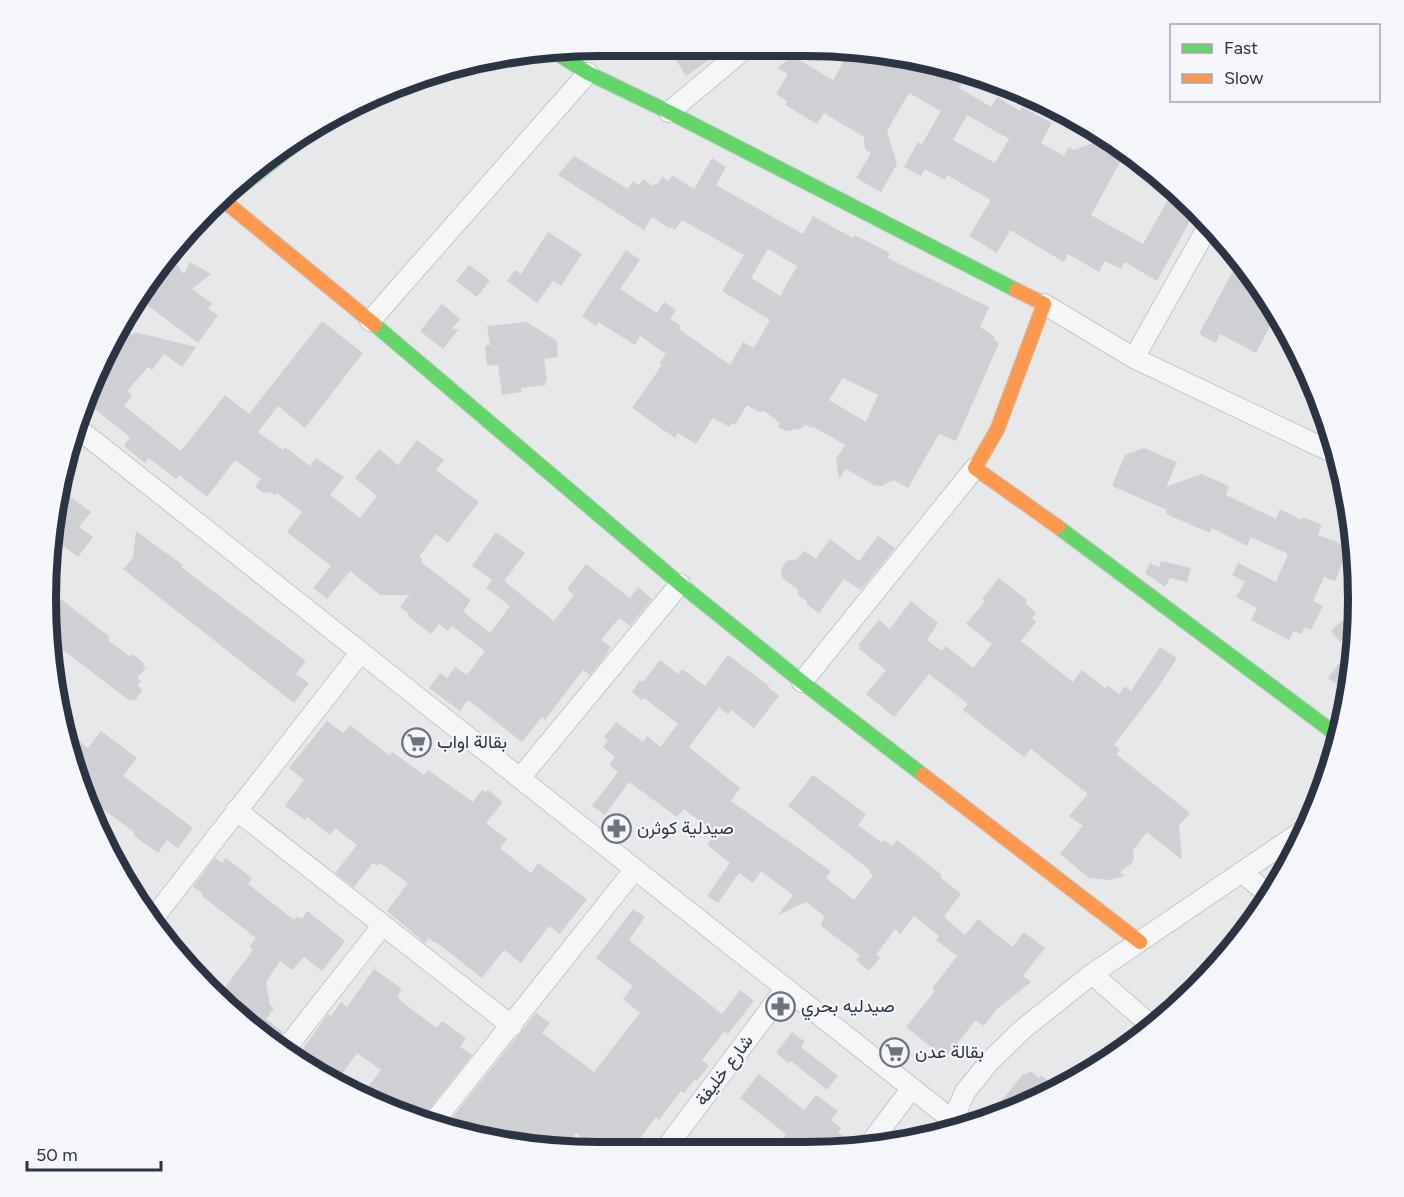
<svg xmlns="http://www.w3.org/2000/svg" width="1404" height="1197" font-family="Figtree,Vazirmatn,sans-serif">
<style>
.building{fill:#ced0d3;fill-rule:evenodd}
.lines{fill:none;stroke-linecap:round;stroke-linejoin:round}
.street-casing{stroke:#c4c6c8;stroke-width:22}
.fast-casing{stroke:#c4c6c8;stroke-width:16}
.slow-casing{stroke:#c4c6c8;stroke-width:16}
.street{stroke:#f5f6f7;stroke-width:20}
.fast{stroke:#63d668;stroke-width:14}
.slow{stroke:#ff974d;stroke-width:14}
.labels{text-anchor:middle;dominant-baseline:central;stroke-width:4.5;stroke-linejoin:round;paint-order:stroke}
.poi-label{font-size:18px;fill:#2b3445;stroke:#f4f6f9;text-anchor:start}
.street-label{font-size:18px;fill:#2b3445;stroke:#f4f6f9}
.rim{fill:none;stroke:#2b3445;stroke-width:8}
</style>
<rect width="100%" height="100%" fill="#e6e8ea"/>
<path class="building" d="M667,46L705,47H728L686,76Z
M851,49L877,50L956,74L953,79L962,84L959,88L991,107L997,97L1020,111L1022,107L1052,123L1041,143L1064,156L1069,147L1074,150L1094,143L1100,133L1127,150L1091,215L1143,244L1174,189L1196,210L1157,281L1125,262L1121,269L1105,261L1099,272L1068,254L1064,262L1010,230L997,253L969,236L991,200L947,175L945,180L925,169L921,176L904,167L918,142L922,144L941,111L909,93L887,131L897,164L881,192L856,178L871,153L865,149L864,137L824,113L817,124L785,105L787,101L776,94L788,74L777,68L793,56L833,80ZM967,115L1009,139L995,163L953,140Z
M574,156L628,189L633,181L639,185L643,179L653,186L655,184L657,185L662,177L669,181L672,175L694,189L712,158L726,167L716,185L803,234L813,216L853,238L855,235L890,253L887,258L989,307L980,327L995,337L993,339L999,343L956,441L939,434L908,488L894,480L881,486L874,485L846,469L839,479L836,459L845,445L812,426L811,428L806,425L800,429L786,431L778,427L780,423L764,411L758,412L747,405L735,425L732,423L730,427L713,418L696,444L678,433L675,438L632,408L662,365L659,364L666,354L640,336L635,345L598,322L596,326L582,316L626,250L640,260L620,289L657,313L664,302L676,310L670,319L681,326L679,329L730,365L743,342L754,348L770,320L722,291L744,255L682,220L675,230L671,227L670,229L652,217L644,230L558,175ZM768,249L797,266L780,296L751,278ZM843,378L878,395L866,422L829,400Z
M548,232L582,254L561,286L553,281L537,303L507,281L515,270L521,274Z
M1240,258L1277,312L1256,353L1220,334L1216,343L1199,334Z
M190,262L211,274L192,289L212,303L208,309L218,315L198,343L135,296L175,263L184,274Z
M469,265L490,280L477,297L456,281Z
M442,304L460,319L452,329H459L443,349L420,331Z
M322,321L363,353L305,428L278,406L258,432L283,450L285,447L310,466L316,458L344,477L330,495L360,518L377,496L355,478L379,449L398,465L417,440L444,460L436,470L479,502L448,543L436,534L419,557L423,560L421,562L471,600L464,610L465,613L490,633L510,606L486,588L492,580L472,566L496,532L525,553L504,581L554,621L574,595L567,589L586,564L630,598L638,587L652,599L630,626L619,618L601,640L611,647L604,658L590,675L583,670L545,720L542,717L522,742L468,700L460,711L429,688L440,673L447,678L455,667L467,675L485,651L452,626L448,631L439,624L431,634L408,616L409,614L400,607L409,595H380L350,571L327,599L313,588L331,566L287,532L302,512L277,493L275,495L270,492L263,493L255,487L261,479L235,460L207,497L179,475L176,479L149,458L145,463L124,446L130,437L86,402L94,392L87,386L113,338H119L125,329L132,335L135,332L196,347L182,367L164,354L152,370L148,367L127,391L132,395L124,406L181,451L225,395L249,414Z
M527,322L557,341L558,357L544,359L547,381H545L546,385L521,388V392L502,395L498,365L487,366L485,346L490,345L487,326Z
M1144,448L1177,462L1166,487L1201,474L1229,486L1226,495L1276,519L1280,509L1302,520L1303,517L1322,525L1318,535L1349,547L1335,581L1324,577L1313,601L1323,606L1311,630L1305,627L1301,634L1294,631L1289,640L1251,620L1257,608L1236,597L1245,582L1232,575L1238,563L1276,582L1288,554L1251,537L1247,546L1212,528L1210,533L1166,514L1167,510L1112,486L1125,455Z
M65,493L91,512L79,527L93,537L78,557L50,536V526L55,507Z
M136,531L183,565L181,567L306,661L296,674L309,683L294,703L123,569L133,558Z
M878,536L895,548L861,590L844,579L819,613L806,604L807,601L797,594L799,590L783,579L781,574L783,565L787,561L797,559L804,551L816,559L830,539L859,561Z
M1161,561L1191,568L1187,582L1170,578L1165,587L1145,573L1150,563L1159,567Z
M999,578L1027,600L1025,603L1036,613L1032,618L1036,622L1021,641L1073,682L1082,670L1105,688L1107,685L1119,694L1125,686L1131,691L1160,647L1177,658L1157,689L1114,745L1120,750L1116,754L1190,813L1179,826L1182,860L1147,832L1133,850L1134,859L1132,863L1120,872L1125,876L1109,880L1089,878L1060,854L1083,826L1069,816L1088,794L1031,749L1024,757L963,710L968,704L929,674L894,717L866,694L886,670L859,649L861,647L858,645L879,620L890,629L911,601L938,623L927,640L942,651L946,646L973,668L992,644L966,624L985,601L982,599Z
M50,596L58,602L61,599L76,611L110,637L108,640L130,657L133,654L145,664L143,666L146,668L137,678L141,681L137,685L143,690L134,701L131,699L130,701L50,640Z
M1343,620L1353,631L1340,642L1331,631Z
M1357,640L1348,693L1328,678Z
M728,655L769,686L768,687L779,696L754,728L731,710L728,714L719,707L689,747L740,788L731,801L831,871L826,878L854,900L873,875L869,872L870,870L788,806L813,775L866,814L858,825L882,843L884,840L892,846L897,840L942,875L940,877L961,894L944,917L965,935L978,919L1012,947L1024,932L1045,948L1023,976L1031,982L997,1009L984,1026L976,1020L945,1058L906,1027L935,991L932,989L957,956L936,940L939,936L914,916L900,934L895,929L876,955L880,958L869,971L856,960L860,955L821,926L824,916L806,902L778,915L793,895L761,871L753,883L739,873L718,903L707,896L730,863L707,845L716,833L684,809L677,817L629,782L605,815L592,806L618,772L609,765L615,757L603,747L608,740L604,737L616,722L643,742L647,736L660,747L678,724L644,698L642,700L632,692L640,680L643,682L660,660L678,674L682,669L705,686Z
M327,721L343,733L350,725L390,756L392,752L424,775L428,770L473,802L482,790L486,792L488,790L503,802L486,823L507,839L500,848L531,873L538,863L587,899L560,934L549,926L521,963L504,950L482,978L436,942L435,943L429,938L425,943L387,911L408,883L380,863L378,866L373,863L354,887L335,873L357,845L335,828L330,835L307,817L305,820L285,806L304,780L289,768Z
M64,730L88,748L101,731L137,758L123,776L193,828L178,848L167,840L158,853L133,835L135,833L83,794L74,777Z
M215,858L222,863L226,858L252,878L248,884L294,920L297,916L302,919L307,911L345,941L322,971L304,957L292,970L280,961L266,982L270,1005L274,1008L266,1019L283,1032L274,1044L217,998L253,950L249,947L256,938L202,896L203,894L193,887Z
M633,909L645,917L629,940L722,1014L740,990L754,1001L728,1034L724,1032L702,1060L709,1066L697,1081L695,1079L684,1093L681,1091L659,1120L656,1117L630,1152H601L576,1133L564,1149L490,1141L445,1127L536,1013L550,1023L542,1033L594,1072L640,1013L623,999L633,986L596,958Z
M374,969L402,989L397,996L402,1002L437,1028L442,1021L466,1038L460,1047L472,1055L421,1120L387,1110L361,1096L381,1070L357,1053L340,1077L302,1050L328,1014L331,1016L341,1002L347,1007Z
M792,1032L805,1042L801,1047L838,1076L827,1090L791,1061L789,1063L776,1053Z
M1030,1071L1039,1078L1041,1075L1058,1089L984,1122L1024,1073L1026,1075Z
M759,1074L804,1110L816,1095L838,1111L831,1120L841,1128L838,1132L848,1140L839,1151H773L786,1134L740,1098Z"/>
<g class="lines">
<defs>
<path id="street" d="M669,112L747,47
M1044,304L1134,358L1338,455
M370,321L588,73
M1134,358L1210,223
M76,427L961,1127
M802,682L975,468
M520,778L680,584
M236,810L512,1026
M1242,873L1270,895
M151,921L361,652
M1092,974L1153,1027
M283,1052L383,925
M953,1120L965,1092L990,1061L1023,1029L1092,974L1308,827
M432,1124L635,869
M868,1146L912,1088
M663,1152L786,988"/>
<path id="fast" d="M553,51L588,73L669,112L1016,290
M207,213L325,121
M375,325L680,584L802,682L923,775
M1058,527L1341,738"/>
<path id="slow" d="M223,200L375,325
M1016,290L1044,304L997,430L975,468L1058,527
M923,775L1140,942"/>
</defs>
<use href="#street" class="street-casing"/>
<use href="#fast" class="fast-casing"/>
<use href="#slow" class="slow-casing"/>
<use href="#street" class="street"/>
<use href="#fast" class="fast"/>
<use href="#slow" class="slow"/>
</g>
<defs>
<symbol id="supermarket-ring" viewBox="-11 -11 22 22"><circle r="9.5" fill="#f4f6f9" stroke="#6c737f" stroke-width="1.5"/><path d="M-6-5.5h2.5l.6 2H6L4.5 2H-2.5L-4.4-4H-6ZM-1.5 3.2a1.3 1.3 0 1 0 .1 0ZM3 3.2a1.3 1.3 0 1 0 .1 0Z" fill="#6c737f"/></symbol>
<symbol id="pharmacy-ring" viewBox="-11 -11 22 22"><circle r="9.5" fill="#f4f6f9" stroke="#6c737f" stroke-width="1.5"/><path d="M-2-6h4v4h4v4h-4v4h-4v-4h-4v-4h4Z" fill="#6c737f"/></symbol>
</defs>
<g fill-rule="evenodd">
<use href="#supermarket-ring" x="400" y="726" width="33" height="33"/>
<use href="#pharmacy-ring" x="600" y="812" width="33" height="33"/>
<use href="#pharmacy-ring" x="764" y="990" width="33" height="33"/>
<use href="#supermarket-ring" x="878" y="1036" width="33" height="33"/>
</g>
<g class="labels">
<g class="poi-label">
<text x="437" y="742">بقالة اواب</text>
<text x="637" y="828">صيدلية كوثرن</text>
<text x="801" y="1006">صيدليه بحري</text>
<text x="915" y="1052">بقالة عدن</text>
</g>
<g class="street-label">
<text transform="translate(724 1070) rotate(-53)">شارع خليفة</text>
</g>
</g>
<path d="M0 0H1404V1197H0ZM599 56H805A543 543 0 0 1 1348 599V599A543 543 0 0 1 805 1142H599A543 543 0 0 1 56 599V599A543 543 0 0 1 599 56Z" fill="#f4f6f9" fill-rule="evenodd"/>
<path class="rim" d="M599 56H805A543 543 0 0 1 1348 599V599A543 543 0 0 1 805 1142H599A543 543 0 0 1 56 599V599A543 543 0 0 1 599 56Z"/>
<rect x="1170" y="24" width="210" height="78" fill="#f4f6f9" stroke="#a4a8b1" stroke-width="1.5"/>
<rect x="1182" y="44" width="30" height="9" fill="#63d668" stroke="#a4a8b1" stroke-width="1.5"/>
<text x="1224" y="54" font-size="18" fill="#2b3445">Fast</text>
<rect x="1182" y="74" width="30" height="9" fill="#ff974d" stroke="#a4a8b1" stroke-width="1.5"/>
<text x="1224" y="84" font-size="18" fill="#2b3445">Slow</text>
<path d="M27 1161v9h134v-9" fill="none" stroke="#2b3445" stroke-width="3"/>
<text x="36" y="1161" font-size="18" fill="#2b3445" stroke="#f4f6f9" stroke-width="4.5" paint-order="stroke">50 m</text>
</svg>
